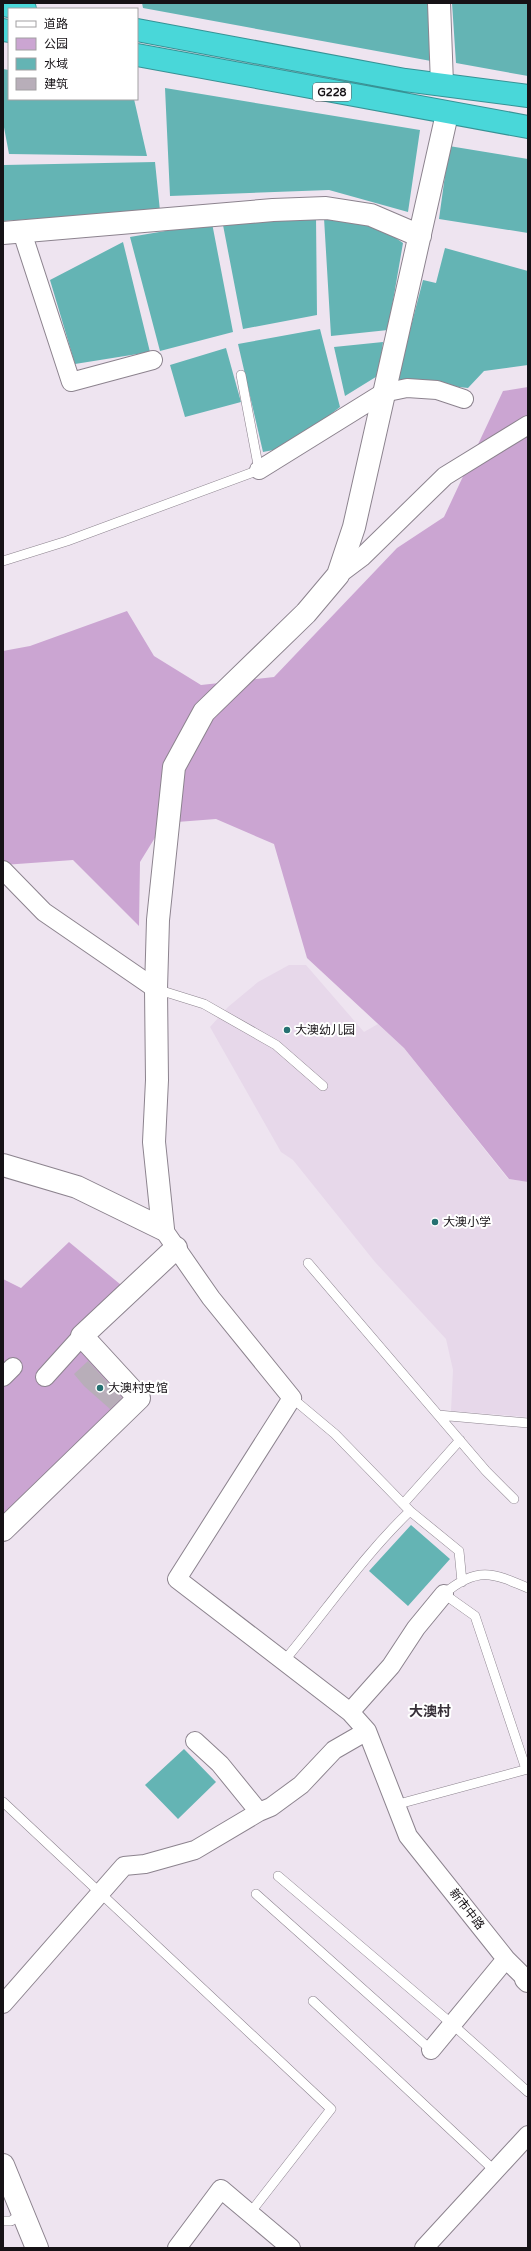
<svg xmlns="http://www.w3.org/2000/svg" width="531" height="2251" font-family="'Varela Round','Noto Sans SC',sans-serif">
<style>
.built{fill:#e7d8ea}
.green{fill:#cba5d2}
.water{fill:#64b4b4}
.building{fill:#b8aeb9}
.lines{fill:none;stroke-linecap:round;stroke-linejoin:round}
.lane-casing{stroke:#8c838e;stroke-width:10}
.street-casing{stroke:#8c838e;stroke-width:20}
.secondary-casing{stroke:#8c838e;stroke-width:24}
.highway-casing{stroke:#379295;stroke-width:24}
.lane{stroke:#fff;stroke-width:9}
.street{stroke:#fff;stroke-width:18}
.secondary{stroke:#fff;stroke-width:22}
.highway{stroke:#49d7d9;stroke-width:22}
.poi-dot{fill:#267172;stroke:#fff;stroke-width:1.5}
.labels{text-anchor:middle;dominant-baseline:central;stroke-width:4;stroke-linejoin:round;paint-order:stroke}
.shield{fill:#fff;stroke:#5c595c;stroke-width:1}
.shield-label{font-size:11px;font-weight:bold;fill:#161216}
.poi-label{font-size:12px;fill:#161216;stroke:#fff;text-anchor:start}
.street-label{font-size:12px;fill:#161216;stroke:#fff}
.quarter-label{font-size:14px;font-weight:bold;fill:#372f38;stroke:#fff}
</style>
<rect width="100%" height="100%" fill="#eee4f0"/>
<path class="built" d="M289,965H306L364,1032L378,1024L404,1048L508,1179L528,1182V1417L451,1411L453,1370L446,1339L375,1262L293,1160L281,1152L210,1027L228,1007L258,982Z"/>
<path class="green" d="M528,387V1182L509,1179L404,1048L307,958L274,844L216,819L164,823L140,862L139,926L73,860L3,865V651L30,646L127,611L154,656L201,685L274,677L397,548L444,517L503,391Z
M69,1242L132,1294L93,1341L143,1399L3,1535V1279L21,1288Z"/>
<path class="water" d="M142,3H428L431,61L143,8Z
M452,3H528V76L456,63Z
M3,69L9,70V99H134L147,156L9,154L3,122Z
M165,88L420,130L408,212L329,190L170,196Z
M449,146L528,159V233L439,219Z
M155,162L160,211L3,221V163L4,165Z
M316,216L317,315L243,329L223,225Z
M324,218L374,223L403,243L388,330L331,336Z
M212,223L233,332L160,351L130,237Z
M123,242L150,352L75,364L50,280Z
M445,248L528,271V365L484,371L468,388L397,380L423,280L436,283Z
M320,329L340,407L289,447L263,452L238,344Z
M383,342L379,375L345,396L334,347Z
M226,348L241,402L185,417L170,365Z
M411,1525L450,1559L408,1606L369,1571Z
M184,1749L216,1782L178,1819L145,1785Z"/>
<path class="building" d="M88,1361L122,1398L110,1409L84,1386L74,1374Z"/>
<g class="lines">
<defs>
<path id="lane" d="M3,561L67,541L259,470L241,375
M156,989L204,1004L276,1045L323,1086
M308,1263L486,1471L514,1499
M292,1398L335,1434L410,1511L459,1551L462,1582
M438,1415L528,1423
M403,1504L460,1440
M284,1661C326,1611 363,1556 410,1511
M526,1769L475,1616L444,1594C477,1566 493,1573 528,1588
M3,1802L331,2109L250,2213
M395,1805L528,1769
M278,1876L452,2024L528,2092
M256,1894L431,2050
M313,2001L495,2171
M3,2221H11L23,2213"/>
<path id="street" d="M22,232L71,382L153,360
M259,470L383,393L407,388L437,390L464,399
M338,575L362,557L445,476L528,425
M3,870L44,912L156,989
M163,1229L211,1298L292,1398L177,1579L350,1712L367,1731L408,1836L506,1959L526,1979L528,1977
M3,1377L13,1367
M45,1377L82,1336
M350,1712L391,1666L416,1628L444,1594
M195,1741L220,1764L259,1812
M3,2004L124,1866L145,1864L195,1850L259,1812L271,1807L301,1785L334,1750L367,1731
M431,2050L506,1959
M177,2248L221,2189L291,2248
M424,2248L528,2135"/>
<path id="secondary" d="M439,3L442,84
M3,233L273,210L326,208L371,215L420,236
M3,1165L77,1187L163,1229L154,1142L157,1080L156,989L158,920L174,767L204,712L306,613L338,575L354,527L447,114
M3,1530L139,1398L82,1336L176,1248
M526,1979L528,1981
M3,2165L37,2248"/>
<path id="highway" d="M3,5L25,9
M3,30L9,31
M137,30L405,80L528,96
M137,55L528,127"/>
</defs>
<use href="#lane" class="lane-casing"/>
<use href="#street" class="street-casing"/>
<use href="#secondary" class="secondary-casing"/>
<use href="#highway" class="highway-casing"/>
<use href="#lane" class="lane"/>
<use href="#street" class="street"/>
<use href="#secondary" class="secondary"/>
<use href="#highway" class="highway"/>
</g>
<g class="poi-dot">
<circle cx="287" cy="1030" r="4"/>
<circle cx="435" cy="1222" r="4"/>
<circle cx="100" cy="1388" r="4"/>
</g>
<g class="labels">
<rect class="shield" x="313" y="83" width="38" height="18" rx="3"/>
<g class="shield-label">
<text x="332" y="92">G228</text>
</g>
<g class="poi-label">
<text x="295" y="1030">大澳幼儿园</text>
<text x="443" y="1222">大澳小学</text>
<text x="108" y="1388">大澳村史馆</text>
</g>
<g class="street-label">
<text transform="translate(467 1909) rotate(52)">新市中路</text>
</g>
<g class="quarter-label">
<text x="430" y="1711">大澳村</text>
</g>
</g>
<rect width="531" height="2251" fill="none" stroke="#161216" stroke-width="8"/>
<rect x="8" y="8" width="130" height="92" fill="#ffffff" stroke="#a2a0a2"/>
<rect x="16" y="21" width="20" height="6" fill="#ffffff" stroke="#a2a0a2"/>
<text x="44" y="28" font-size="12" fill="#161216">道路</text>
<rect x="16" y="38" width="20" height="12" fill="#cba5d2" stroke="#a2a0a2"/>
<text x="44" y="48" font-size="12" fill="#161216">公园</text>
<rect x="16" y="58" width="20" height="12" fill="#64b4b4" stroke="#a2a0a2"/>
<text x="44" y="68" font-size="12" fill="#161216">水域</text>
<rect x="16" y="78" width="20" height="12" fill="#b8aeb9" stroke="#a2a0a2"/>
<text x="44" y="88" font-size="12" fill="#161216">建筑</text>
</svg>
